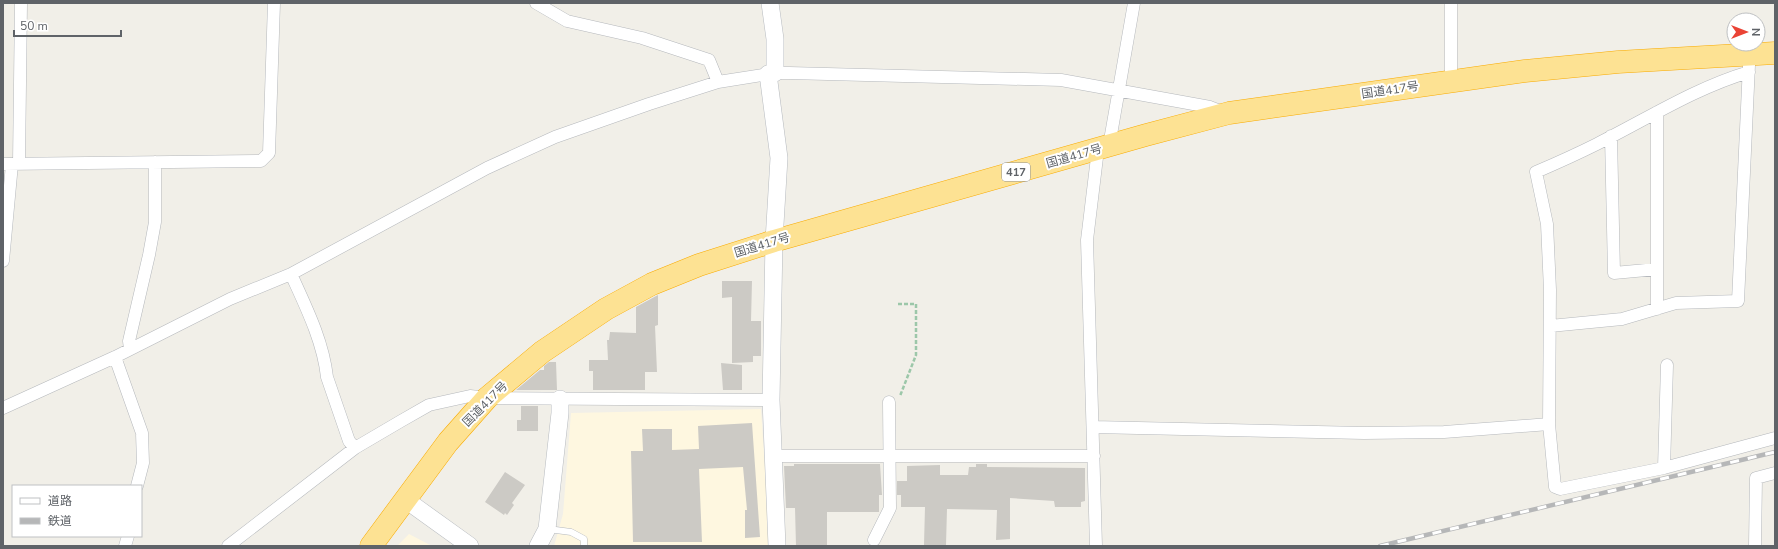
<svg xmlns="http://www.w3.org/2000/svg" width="1778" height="549" font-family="'Nunito Sans','Noto Sans JP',sans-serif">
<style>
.commercial{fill:#fef7e0}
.building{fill:#cccac5}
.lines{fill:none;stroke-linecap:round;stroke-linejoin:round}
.lane-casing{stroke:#b5b8bc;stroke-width:7}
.street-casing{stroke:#b5b8bc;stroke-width:13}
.secondary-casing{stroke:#b6babf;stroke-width:18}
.highway-casing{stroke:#f9ab00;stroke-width:23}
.path{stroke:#9cc7a9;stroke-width:2.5;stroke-dasharray:4 2;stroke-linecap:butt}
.lane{stroke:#fff;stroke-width:6}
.street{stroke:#fff;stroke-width:12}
.secondary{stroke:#fff;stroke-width:17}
.highway{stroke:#fde293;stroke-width:22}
.rail-casing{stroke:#b6b7b8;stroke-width:4.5}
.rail{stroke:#fff;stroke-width:3;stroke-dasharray:9;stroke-linecap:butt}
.labels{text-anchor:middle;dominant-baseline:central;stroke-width:4;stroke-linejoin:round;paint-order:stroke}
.shield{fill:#fff;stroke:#8f9295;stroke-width:1}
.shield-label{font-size:11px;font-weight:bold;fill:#5f6368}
.street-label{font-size:12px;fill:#5f6368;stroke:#fff}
</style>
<rect width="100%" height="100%" fill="#f1efe8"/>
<path class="commercial" d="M761,409L770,546H554L563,514L571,413Z
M409,534L432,546H397Z"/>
<path class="building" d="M722,281H752L751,321H761V356H753V362L732,363V297L722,298Z
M658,295V325L655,326L657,372H645V390H593V371H589V360H608L607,340H609L610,332L636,333V307Z
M549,362H556L557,390H516L540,370H544V366Z
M721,363L742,365V390H723Z
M521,406H538V431H517V420H521Z
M752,423L760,537L745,538V510H747L743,467L699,469L702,542H633L631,451H643L642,429H672V450L699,449L698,426Z
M794,464H880L882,495H879V512H827V546H796L795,508H786L784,466H794Z
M976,464H987V467L1085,468V501L1081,502V507H1055L1054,501L1010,498V539L996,540L997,510L947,509L946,545H924L925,507H901V495H897V481H907V466L940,465V475H968L969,467H976Z
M505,472L525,485L512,503L514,505L507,515L505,513L504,515L485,502Z"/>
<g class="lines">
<defs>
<path id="lane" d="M548,529L571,532L584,539V546"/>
<path id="street" d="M536,3L567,21L642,38L709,60L718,82
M1749,72C1695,88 1647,119 1597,144C1577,154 1557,163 1536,172L1547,224L1550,290L1549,424L1555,487L1560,489L1664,468L1775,438
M1451,81V3
M1657,112V309
M1611,136L1614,273L1657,269
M1109,146L1134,3
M19,163L21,3
M3,164L261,161L269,153L274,3
M3,261L12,164
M291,274C306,307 323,341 327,377L349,441L355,448
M1550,326L1622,319L1676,303L1738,301L1749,65
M130,349L129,341L149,255L155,222V162
M115,357L142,433L143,463L137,486
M3,408L115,357L230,299L291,274L487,168L555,137L649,104L718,82L775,73H789L1061,80L1210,107L1223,112
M1093,427L1364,433L1444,432L1549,424
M772,456H1094
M1664,468L1667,365
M874,540L890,508L889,402
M125,546L128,536
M228,546L355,448L401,421L429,405L470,396L487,398L771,400
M1096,546L1087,240L1098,149
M1755,546L1756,478L1775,473"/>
<path id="secondary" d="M770,3L775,39V73
M768,74L779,158L774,241L771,400L777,546
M406,500L470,546
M538,546L547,529L560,413V399"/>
<path id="highway" d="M371,546L448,442L487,398L542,352L606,309L652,284L699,265L774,241L1146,135L1229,113L1525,71L1618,62L1775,53"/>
</defs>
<use href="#lane" class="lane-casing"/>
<use href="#street" class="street-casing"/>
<use href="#secondary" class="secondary-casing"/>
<use href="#highway" class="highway-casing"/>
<path class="path" d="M898,304H916V355L900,396"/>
<use href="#lane" class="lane"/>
<use href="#street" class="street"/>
<use href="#secondary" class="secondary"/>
<use href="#highway" class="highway"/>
<defs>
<path id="rail" d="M1380,546L1775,452"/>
</defs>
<use href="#rail" class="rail-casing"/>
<use href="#rail" class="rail"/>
</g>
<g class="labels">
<rect class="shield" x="1002" y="163" width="28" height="18" rx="3"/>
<g class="shield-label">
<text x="1016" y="172">417</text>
</g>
<g class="street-label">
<text transform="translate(1390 90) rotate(-8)">国道417号</text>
<text transform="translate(1074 156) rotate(-16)">国道417号</text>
<text transform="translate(762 245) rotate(-17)">国道417号</text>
<text transform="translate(485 404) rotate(-45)">国道417号</text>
</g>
</g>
<rect width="1778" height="549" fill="none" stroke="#5f6368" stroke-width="8"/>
<rect x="12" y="485" width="130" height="52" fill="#ffffff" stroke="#bfc1c3"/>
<rect x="20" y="498" width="20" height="6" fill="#ffffff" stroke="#bfc1c3"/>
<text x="48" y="505" font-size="12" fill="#5f6368">道路</text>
<rect x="20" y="518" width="20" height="6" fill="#b6b7b8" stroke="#bfc1c3"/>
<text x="48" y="525" font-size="12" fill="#5f6368">鉄道</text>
<g transform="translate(1746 32) rotate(90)"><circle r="19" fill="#ffffff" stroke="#bfc1c3"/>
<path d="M0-3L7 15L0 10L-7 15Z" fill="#ea4335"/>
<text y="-6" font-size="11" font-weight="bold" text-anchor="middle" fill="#5f6368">N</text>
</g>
<path d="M14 30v6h107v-6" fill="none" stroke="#5f6368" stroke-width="2"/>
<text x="20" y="30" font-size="12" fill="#5f6368" stroke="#ffffff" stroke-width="3" paint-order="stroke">50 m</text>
</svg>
